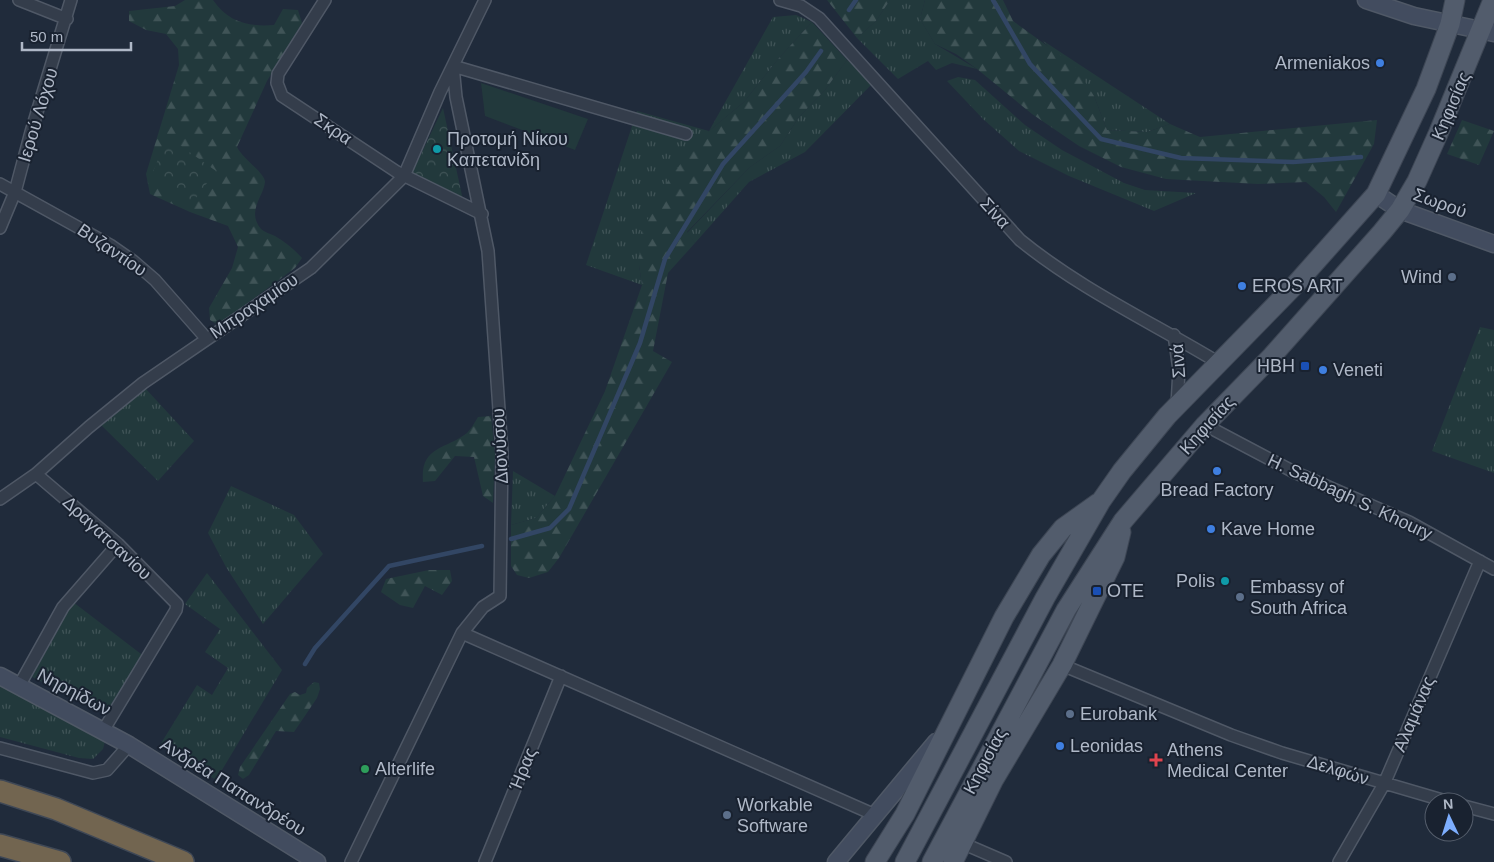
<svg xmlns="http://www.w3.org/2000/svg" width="1494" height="862" font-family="Helvetica,sans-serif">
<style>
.grass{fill:url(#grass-tufts)}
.forest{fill:url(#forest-firs)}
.park{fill:url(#park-crowns)}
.garden{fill:#22393c}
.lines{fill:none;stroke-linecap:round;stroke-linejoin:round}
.stream{stroke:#324664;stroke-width:4.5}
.street-casing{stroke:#4f5866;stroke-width:14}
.secondary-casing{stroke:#4f5866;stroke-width:19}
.primary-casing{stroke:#3d4654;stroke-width:21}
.highway-casing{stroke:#3f4856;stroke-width:24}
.street{stroke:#343d4b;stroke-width:11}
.secondary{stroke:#424c5f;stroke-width:16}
.primary{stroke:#525c6c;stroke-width:19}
.highway{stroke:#726550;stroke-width:21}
.shop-dot{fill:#3f7fe0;stroke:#192230;stroke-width:2}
.culture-dot{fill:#0f9aa8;stroke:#192230;stroke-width:2}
.service-dot{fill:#5c6f8a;stroke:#192230;stroke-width:2}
.transit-dot{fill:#1a4fb4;stroke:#192230;stroke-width:2}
.health-dot{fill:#e0444e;stroke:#192230;stroke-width:2}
.leisure-dot{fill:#2e9e5b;stroke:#192230;stroke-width:2}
.labels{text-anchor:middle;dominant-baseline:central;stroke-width:4;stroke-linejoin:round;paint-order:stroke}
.poi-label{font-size:18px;fill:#afb8c7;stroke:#192230;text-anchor:start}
.street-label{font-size:18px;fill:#afb8c7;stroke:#192230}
</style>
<defs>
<pattern id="grass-tufts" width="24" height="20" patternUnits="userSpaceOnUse" patternTransform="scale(1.25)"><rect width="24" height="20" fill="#22393c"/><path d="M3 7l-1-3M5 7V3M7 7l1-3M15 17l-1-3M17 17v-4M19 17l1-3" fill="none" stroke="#405457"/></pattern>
<pattern id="forest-firs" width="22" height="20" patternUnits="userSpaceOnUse" patternTransform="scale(1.25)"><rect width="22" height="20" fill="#22393c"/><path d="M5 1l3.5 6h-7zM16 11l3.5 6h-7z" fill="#405457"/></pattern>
<pattern id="park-crowns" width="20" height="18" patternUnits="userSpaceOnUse" patternTransform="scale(1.25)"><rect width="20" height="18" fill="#22393c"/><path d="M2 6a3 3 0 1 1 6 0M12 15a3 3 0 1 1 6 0" fill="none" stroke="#405457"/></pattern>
</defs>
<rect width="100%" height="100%" fill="#202b3b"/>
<path class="grass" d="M890,0H925L920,19L935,44L977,69L952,63L936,70L928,61L898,79L857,38L876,21Z
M796,15L812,22L779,58L744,102L709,131L639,265L642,285L586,265L637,111L709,131L773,17Z
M1042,40L1170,124L1147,132L1107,130L1094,96Z
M847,60L874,82L805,152L749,182L695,243L687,233L750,167L780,146L799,117L825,90Z
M958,77L975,80L1025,125L1062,150L1124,183L1145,190L1196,193L1154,211L1069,176L1019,151L983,119L947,81Z
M1480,327L1494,330V473L1432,451Z
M145,388L194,441L158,481L100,424Z
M513,471L555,496L536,518L511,525Z
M231,486L294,515L323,554L263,624L226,567L208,533Z
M207,573L282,670L216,780L160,745L197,685L212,695L228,668L205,652L220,629L185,604Z
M73,602L145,657L110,715L32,677Z
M0,684L106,738L103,749L93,759L79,758L0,737Z"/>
<path class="forest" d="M185,0H213C228,22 248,27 274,25L283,9L298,10L302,23L267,81L237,147C242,158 265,173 265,182C264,196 246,211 261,229C264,232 271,234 275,236C285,242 294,249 302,258L295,268L218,325L210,320L209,308L232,268L238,247L228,226L190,212L150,194L146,174L179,65L178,49L166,34L146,30L129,21V11L175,6Z
M827,0H890L876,21L857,38Z
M925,0H1003L1013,21L1074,65L1094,96L1107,130L1147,132L1170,124L1200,137L1377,120L1374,144L1336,212L1324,197L1306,182L1258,184L1166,179L1121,167L1079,146L1032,114L977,69L956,54L935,44L920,19Z
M812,22L847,60L825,90L799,117L780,146L750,167L687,232L695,243L668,273L653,351L672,362L559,558L548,572L529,578L517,575L511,566V525L536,518L555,496L605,391L642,285L639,265L641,232L671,175L709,131L744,102L779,58Z
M1462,120L1494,131L1479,165L1447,154Z
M491,416L495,454L493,503L483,496L474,457L455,456L435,481L423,482C420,446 445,450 467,433C471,429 475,422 478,417Z
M429,570H450L452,581L442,595L425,586L413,608L400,605L381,592L386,579Z
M314,682L319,683L320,689L317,698L294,732L276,731L249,775L243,779L238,775L240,767L290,694L295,692L300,695L306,693L307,688Z"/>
<path class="park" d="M443,108L463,200L411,175Z
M167,136L216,171L190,206L151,177Z"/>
<path class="garden" d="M481,83L588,119L575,150L485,116Z"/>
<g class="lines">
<path class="stream" d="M993,0L1030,64L1101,139L1181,158L1293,162L1361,157
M849,10L856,0
M511,539L550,528L569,509L640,343L665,259L723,164L806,72L821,51
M305,664L315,648L389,566L482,546"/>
<defs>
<path id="street" d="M19,0L67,19
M325,0L278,74L277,83L282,96L397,172L482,214
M780,0L801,6L819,18L1020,240C1080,289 1153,323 1219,363
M453,66L686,134
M0,184L110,245L133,261L155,280L206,338
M0,228L15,192L31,132L71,0
M1174,335L1179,370L1177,405
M1205,425L1294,472L1409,522L1494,569
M36,474L118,544L177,604L176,610L103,731
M0,499L36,474L89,427L143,383L311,268L404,176L440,92L485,0
M462,633L875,815
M1062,665L1231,735L1282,753L1449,802
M19,686L63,607L118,544
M0,748L93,773L107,770L129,745
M1464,806L1494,814
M962,843L1006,862
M351,862L462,633L483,607L500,596L502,453L488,251L456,97L453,66
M485,862L561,676
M1339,862L1384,784L1480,561"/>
<path id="secondary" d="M1366,0L1414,16L1494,33
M1376,194L1400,210L1494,244
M0,676L129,745L317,862
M836,862L936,742"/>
<path id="primary" d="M875,862L905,814L1004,617L1041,555L1063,528L1098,503
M905,862L1045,598L1101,501L1122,471L1167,416L1295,285L1376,194L1426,89L1450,24L1455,0
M932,862L1066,610L1123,521L1205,425L1272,356L1382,232L1400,210L1417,181L1438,134L1493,0
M953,862L993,781L1062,665L1115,557L1121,532"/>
<path id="highway" d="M0,791L56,809L183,862
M0,845L60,862"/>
</defs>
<use href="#street" class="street-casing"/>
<use href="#secondary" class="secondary-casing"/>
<use href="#primary" class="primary-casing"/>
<use href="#highway" class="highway-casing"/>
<use href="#street" class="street"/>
<use href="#secondary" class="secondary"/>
<use href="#primary" class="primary"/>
<use href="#highway" class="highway"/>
</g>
<g class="shop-dot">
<circle cx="1380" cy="63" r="5"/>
<circle cx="1242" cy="286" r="5"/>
<circle cx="1323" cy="370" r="5"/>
<circle cx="1217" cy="471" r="5"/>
<circle cx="1211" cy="529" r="5"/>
<circle cx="1060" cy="746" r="5"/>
</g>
<g class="culture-dot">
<circle cx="437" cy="149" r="5"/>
<circle cx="1225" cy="581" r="5"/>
</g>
<g class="service-dot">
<circle cx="1452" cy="277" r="5"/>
<circle cx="1240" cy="597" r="5"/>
<circle cx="1070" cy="714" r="5"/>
<circle cx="727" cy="815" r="5"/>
</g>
<g class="transit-dot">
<rect x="1300" y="361" width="10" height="10" rx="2.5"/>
<rect x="1092" y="586" width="10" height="10" rx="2.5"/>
</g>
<path class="health-dot" d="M1153.5 752.5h5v5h5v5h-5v5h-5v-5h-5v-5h5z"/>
<circle class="leisure-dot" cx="365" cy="769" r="5"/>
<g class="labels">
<g class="poi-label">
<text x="1370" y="63" text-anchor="end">Armeniakos</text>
<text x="447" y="139">Προτομή Νίκου<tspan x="447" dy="21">Καπετανίδη</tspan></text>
<text x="1442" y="277" text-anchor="end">Wind</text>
<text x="1252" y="286">EROS ART</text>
<text x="1295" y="366" text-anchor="end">ΗΒΗ</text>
<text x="1333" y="370">Veneti</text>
<text x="1217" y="490" text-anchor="middle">Bread Factory</text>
<text x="1221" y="529">Kave Home</text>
<text x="1215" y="581" text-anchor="end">Polis</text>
<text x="1250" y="587">Embassy of<tspan x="1250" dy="21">South Africa</tspan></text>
<text x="1107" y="591">ΟΤΕ</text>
<text x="1080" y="714">Eurobank</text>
<text x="1070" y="746">Leonidas</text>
<text x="1167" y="750">Athens<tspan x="1167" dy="21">Medical Center</tspan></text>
<text x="375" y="769">Alterlife</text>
<text x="737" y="805">Workable<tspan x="737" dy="21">Software</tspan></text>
</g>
<g class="street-label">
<text transform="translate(1451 106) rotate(-67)">Κηφισίας</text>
<text transform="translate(38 115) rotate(-73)">Ιερού Λόχου</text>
<text transform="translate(333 129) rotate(34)">Σκρα</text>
<text transform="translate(1440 203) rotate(20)">Σωρού</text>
<text transform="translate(995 213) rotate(48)">Σίνα</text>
<text transform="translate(112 250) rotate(34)">Βυζαντίου</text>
<text transform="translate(254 306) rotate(-34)">Μπραχαμίου</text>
<text transform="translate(1178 361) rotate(-94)">Σινά</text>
<text transform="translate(1207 425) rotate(-48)">Κηφισίας</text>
<text transform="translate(500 446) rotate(-93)">Διονύσου</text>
<text transform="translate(1350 497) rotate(25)">H. Sabbagh S. Khoury</text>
<text transform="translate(107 538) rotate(43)">Δραγατσανίου</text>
<text transform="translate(74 692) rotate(28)">Νηρηίδων</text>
<text transform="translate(1414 714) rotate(-67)">Αλαμάνας</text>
<text transform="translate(985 761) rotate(-62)">Κηφισίας</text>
<text transform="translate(523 769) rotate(-68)">Ήρας</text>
<text transform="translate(1338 770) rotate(17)">Δελφών</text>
<text transform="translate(233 787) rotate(32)">Ανδρέα Παπανδρέου</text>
</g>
</g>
<g transform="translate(1449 817) rotate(356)"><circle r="24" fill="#192230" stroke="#555e6c"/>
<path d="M0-4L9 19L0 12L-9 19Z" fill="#7daefe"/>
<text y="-8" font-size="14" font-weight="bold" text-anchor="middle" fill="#afb8c7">N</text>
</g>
<path d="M22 42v8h109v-8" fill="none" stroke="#afb8c7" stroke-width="2.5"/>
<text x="30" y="42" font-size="15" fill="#afb8c7" stroke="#192230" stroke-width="4" paint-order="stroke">50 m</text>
</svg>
